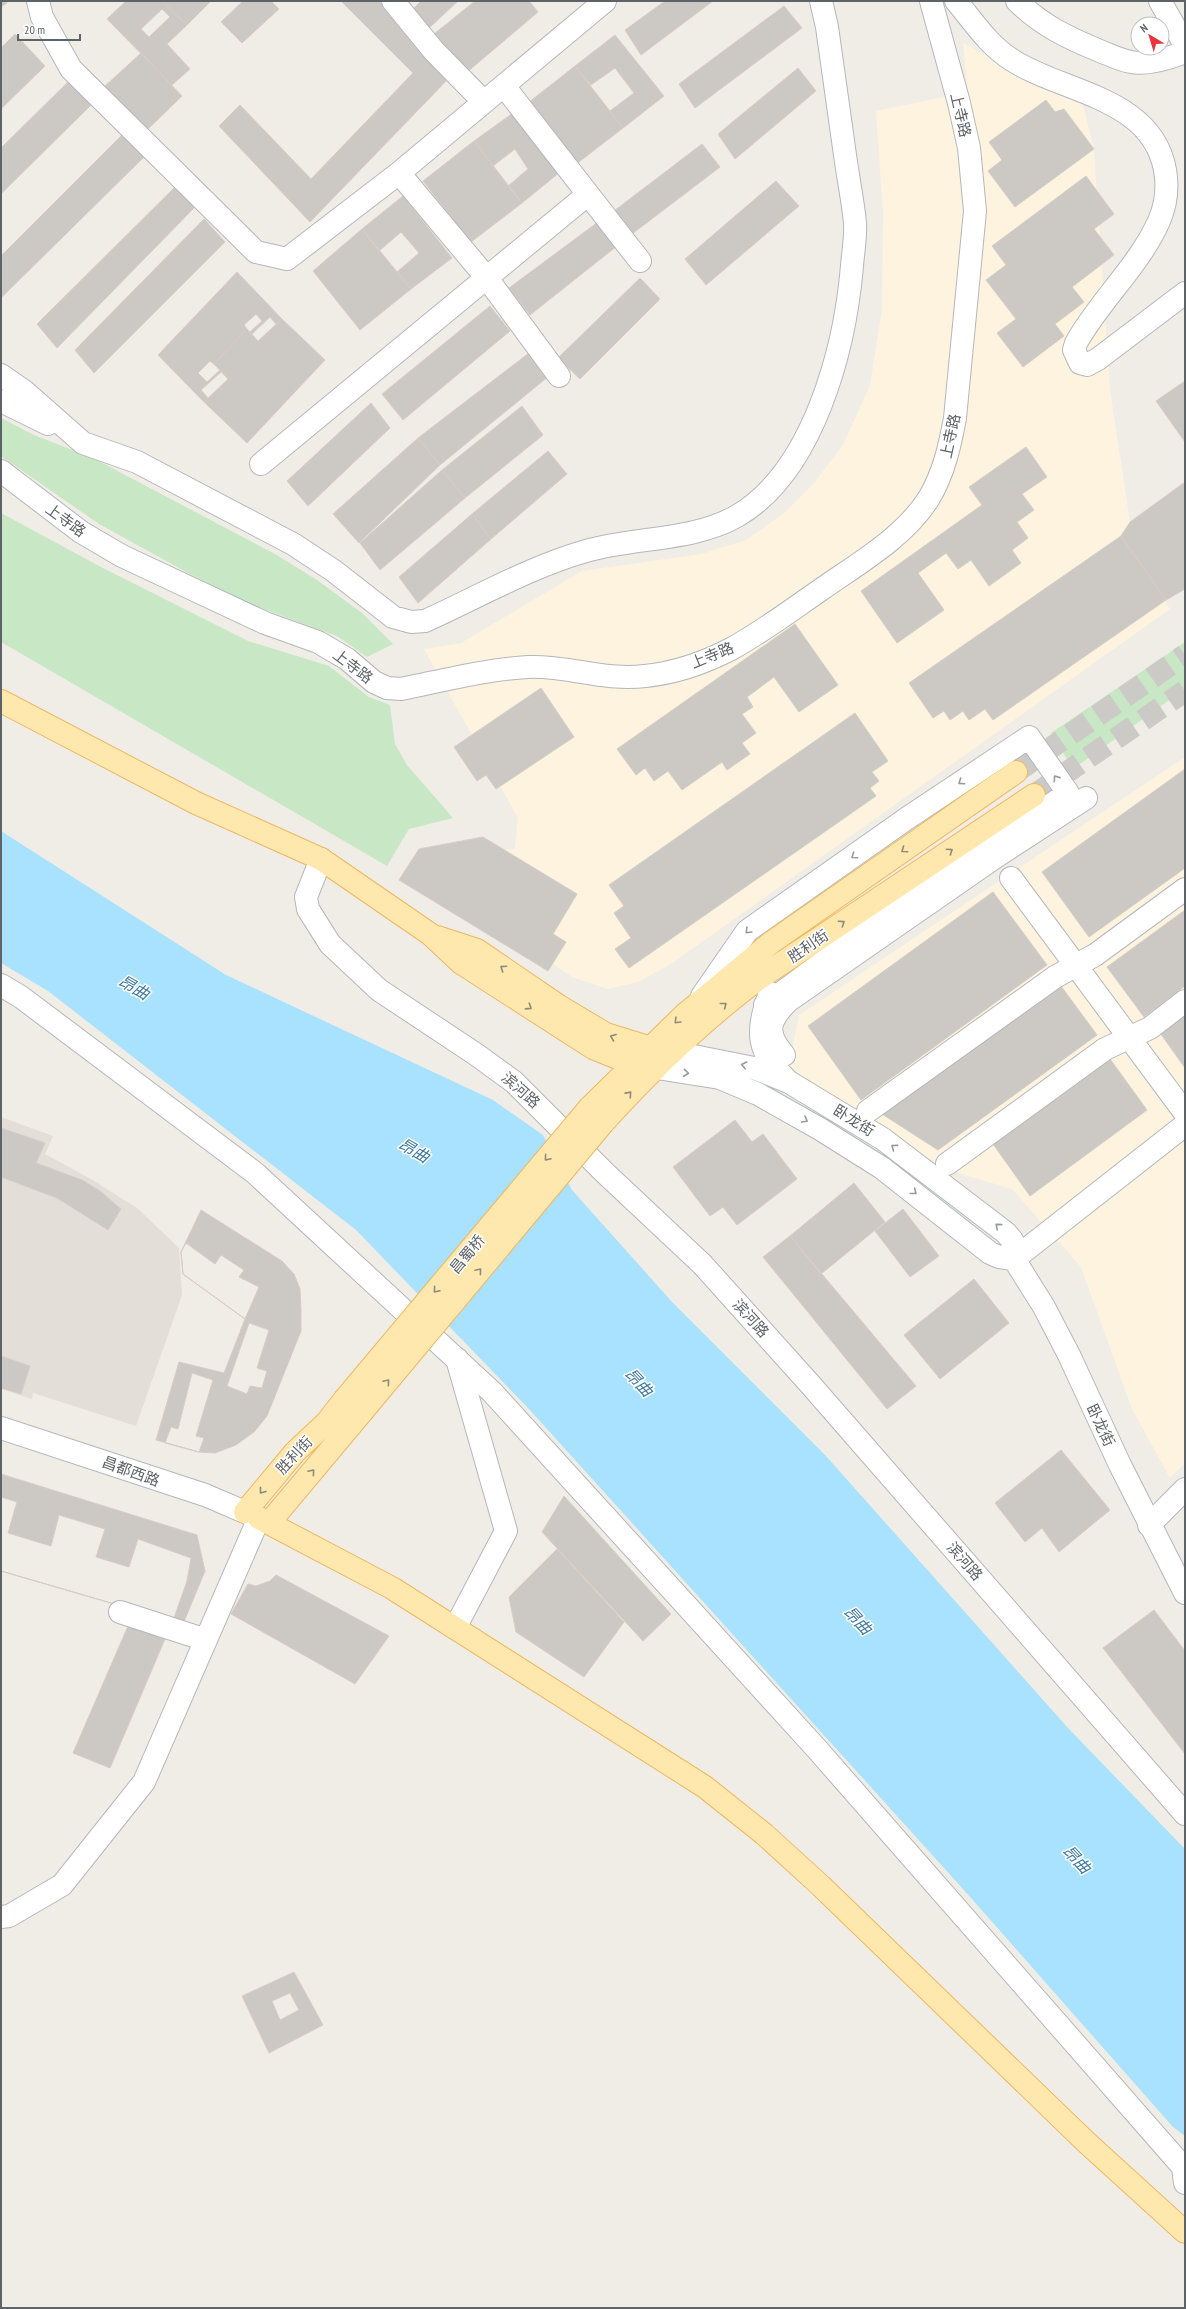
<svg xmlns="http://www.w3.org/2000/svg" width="1186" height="2309" font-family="'PT Sans Narrow','Noto Sans SC',sans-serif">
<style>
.commercial{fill:#fdf3de}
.education{fill:#e3ded8}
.green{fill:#c8e7c4}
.water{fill:#a9e2fe}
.building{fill:#ccc8c4;stroke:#d5cec5;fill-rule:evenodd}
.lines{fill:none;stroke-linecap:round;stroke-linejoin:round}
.primary-tunnel{stroke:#cccac7;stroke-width:22;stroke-dasharray:22 11;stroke-linecap:butt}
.street-casing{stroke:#b4b7bb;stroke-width:24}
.secondary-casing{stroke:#b3b7bb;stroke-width:24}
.primary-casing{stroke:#f0b760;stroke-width:24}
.street{stroke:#fff;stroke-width:22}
.secondary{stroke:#fff;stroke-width:22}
.primary{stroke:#fee8ae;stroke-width:22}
.primary-bridge-casing{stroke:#f0b760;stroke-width:24;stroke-linecap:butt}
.primary-bridge{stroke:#fee8ae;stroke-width:22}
.oneway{stroke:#969a9c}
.oneway2{stroke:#8e8b7c}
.labels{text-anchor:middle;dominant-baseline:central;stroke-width:3;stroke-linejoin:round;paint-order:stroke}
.street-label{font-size:15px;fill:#5e6367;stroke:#fff}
.water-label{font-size:16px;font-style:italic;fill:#3f789f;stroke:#fff}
</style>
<rect width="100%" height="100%" fill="#f0ede7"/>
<path class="commercial" d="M963,43L1040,84L1082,101L1094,149L1110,390L1130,522L1121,536L1170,609L671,964L638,982L608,989L572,977L432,882L446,854L515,849L518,818L424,649L461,643L582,571L701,554L746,540L784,513L814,483L843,445L870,385L882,309L883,212L876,111L968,92Z
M1185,757V1463L1170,1478L1132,1409L1081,1267L1012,1189L948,1170L788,1070L799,1015Z"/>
<path class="education" d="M1,1117L53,1136L45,1154L91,1179L137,1208L179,1248L182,1295L136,1426L33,1393L32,1399L1,1389Z"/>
<path class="green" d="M1,418L34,435L93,458L275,554L317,580L362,613L393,644L367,657L337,636L250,604L190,574L99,524L1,456Z
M1,513L101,567L248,641L329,666L369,697L390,705L395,744L407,765L453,818L409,829L387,866L1,642Z
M1185,642V689L1073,769L1051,733Z"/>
<path class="water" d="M1,831L226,975L493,1100L543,1135L572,1190L673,1303L826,1456L1068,1728L1185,1849V2136L1173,2127L963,1889L528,1408L356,1230L48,991L1,963Z"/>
<path class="building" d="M1,1H6L7,3L1,7Z
M126,1H162L187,25L167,44L190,69L172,85L107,19ZM162,9L170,17L149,37L141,29Z
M162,1H211L187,25Z
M243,1H271L279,9L242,43L221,22Z
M341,1H379L450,77L310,222L219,126L240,105L311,179L413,73Z
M421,1H458L428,29L411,11Z
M475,1H529L538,12L466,73L434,34Z
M665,1H713L641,55L625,30Z
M784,6L802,28L695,108L679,84Z
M15,34L45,66L1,109V48Z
M615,35L664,96L623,128L610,111L634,93L615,68L591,85L575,66Z
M141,53L182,96L146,131L104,87Z
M575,66L623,128L575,165L528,103Z
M798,68L816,91L735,159L718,134Z
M70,80L93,103L1,194V148Z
M1046,100L1055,112L1064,109L1094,149L1015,207L988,171L1002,160L989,142Z
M513,113L560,172L522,203L508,186L528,169L515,149L493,166L474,141Z
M122,135L144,157L1,298V256Z
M474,141L522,203L471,242L423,181Z
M702,144L720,167L632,234L614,211Z
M1086,176L1114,214L1094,229L1114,255L1072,287L1084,302L1055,324L1064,336L1023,367L997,333L1016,319L986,280L1006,265L992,246Z
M776,181L799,206L706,285L685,259Z
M176,186L195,207L57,348L37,324Z
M403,196L452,258L411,289L397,272L419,253L401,232L379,251L362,229Z
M204,219L225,242L94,373L75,350Z
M598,222L617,246L530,315L509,288Z
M362,229L411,289L360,330L313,271Z
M237,272L282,319L276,324L270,317L252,334L250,332L262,321L256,314L244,325L247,329L214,364L210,361L198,373L207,382L220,370L221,372L201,390L208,398L204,402L158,355Z
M640,278L660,299L580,379L558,358Z
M490,306L510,331L403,420L382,394Z
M282,319L325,360L247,443L204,402L228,379L214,364L247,329L258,341Z
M529,353L549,376L440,465L418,438Z
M1185,381V442L1156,401Z
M371,403L390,428L308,506L287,481Z
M522,406L543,435L465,498L442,470Z
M418,438L440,465L359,543L333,514Z
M1026,447L1047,477L1022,494L1034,510L1017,522L1028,538L1012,550L1021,563L989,586L971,560L958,569L946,553L918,573L944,610L897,643L861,591L982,505L969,487Z
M548,451L567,474L491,539L472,514Z
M442,470L465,498L380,570L360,543Z
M1185,482V589L1166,600L1121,536L1130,522Z
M472,514L491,539L418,603L399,577Z
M1121,536L1166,600L993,720L985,709L969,720L963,711L950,720L944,711L933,718L909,683Z
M795,624L838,685L799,712L774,677L747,697L753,707L742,714L756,733L742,743L750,754L727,770L722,762L682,790L668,771L654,781L645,768L636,775L617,749Z
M541,688L574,737L496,789L486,775L477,781L454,747Z
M855,713L888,761L872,772L879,781L870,788L876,796L629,968L615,949L631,938L614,913L624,906L609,885Z
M1185,769V868L1089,937L1042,872Z
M483,837L577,894L553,934L566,942L548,971L399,880L419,849Z
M993,892L1047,965L861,1100L808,1026Z
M1185,910V986L1144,1017L1107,967Z
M1061,986L1097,1035L938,1150L882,1114Z
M1185,1010V1068L1158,1030Z
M1110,1059L1147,1110L1030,1196L993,1144Z
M735,1120L752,1142L763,1134L797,1179L737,1225L723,1207L710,1216L673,1167Z
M1,1128L45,1143L36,1163L82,1180L100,1191L121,1209L108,1230L57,1198L1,1177Z
M854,1183L885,1222L821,1274L790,1236Z
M903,1209L939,1256L910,1277L875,1231Z
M201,1210L282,1261L294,1274L300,1289L301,1309V1331L267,1416L254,1432L236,1445L215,1453L199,1452L156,1440L179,1362L224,1373L245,1319L183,1274L181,1252Z
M790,1236L916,1386L887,1409L763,1257Z
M186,1243L215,1264L221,1255L244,1270L239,1277L259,1287L245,1319L183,1274L181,1252Z
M974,1279L1009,1323L940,1379L904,1335Z
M249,1323L269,1330L257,1368L267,1371L262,1388L250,1386L247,1394L227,1386Z
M1,1356L30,1366L21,1394L1,1388Z
M192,1373L213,1380L196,1436L204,1438L199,1452L165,1443L171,1427L178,1429Z
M1061,1450L1110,1510L1059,1552L1042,1528L1025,1542L995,1503Z
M1,1474L197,1535L205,1571L183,1624L1,1571Z
M564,1496L671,1614L643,1641L542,1532Z
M1,1497L17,1502L8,1533L51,1546L59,1515L105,1529L96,1557L129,1567L138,1539L191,1558L187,1581L173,1621L1,1571Z
M557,1549L624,1622L584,1677L516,1632L509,1597Z
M276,1575L389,1636L355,1684L231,1614L248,1584L256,1586L270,1581Z
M1154,1610L1185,1651V1754L1103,1648Z
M128,1626L165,1639L110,1768L73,1753Z
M294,1972L323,2025L269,2053L242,1996ZM290,1993L299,2010L280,2020L272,2001Z"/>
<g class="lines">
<path class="primary-tunnel" d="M1016,772L1185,655
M1034,795L1185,691"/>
<defs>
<path id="street" d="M38,1L42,17L71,69L256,252L287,259L399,173L605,1
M393,1L434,51L484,102
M1017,1C1041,25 1068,38 1100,51C1110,55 1120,60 1131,62C1148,65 1170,58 1185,52
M1160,1L1185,45
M504,86L640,261
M399,173L486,277L559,376
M261,464L587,195
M321,859L306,897L308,909L330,944L379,990L477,1055L514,1082L605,1173L702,1264L809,1383L1185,1814
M1011,878L1185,1113
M784,1055C765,1033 768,1021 788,1001L997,856L1086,798
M868,1111L1055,977L1095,955L1185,889
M947,1164L1105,1049L1150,1028L1185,1001
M1014,1259L1185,1125
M1149,1525L1185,1489
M120,1612L206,1640
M455,1628L506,1531L457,1359
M1,1917L9,1916L62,1885L144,1782L259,1518"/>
<path id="secondary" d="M956,1C973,21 989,46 1012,60C1063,93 1152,97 1165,170C1168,187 1166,205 1159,221C1139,266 1100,300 1076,343L1074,350L1080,363L1087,365L1098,359L1185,293
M1,375L24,391L83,443L137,462L293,544L334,571L393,617L411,622L425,621C478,597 530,567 586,551C634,537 694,541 737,516C814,471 845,348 852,266C853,252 856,237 855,223C853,201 848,178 845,155C839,113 833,70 827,27L821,1
M1,401L48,424
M1,471L81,532L122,556L265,623L318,642L347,659L374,682L387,688L401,689C441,681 488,669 528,667C567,665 603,681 645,676C674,673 706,662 731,649C762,632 790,611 819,591C857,564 904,538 929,498C944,473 950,445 955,418L975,211L969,148L959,103L931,1
M1,985L21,997L255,1173L492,1392L816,1748L1183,2167L1185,2183
M770,993C756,1029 756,1051 785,1078
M702,996L747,931L906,819L1029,737L1068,793L857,937L765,1005
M658,1049L754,1068L789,1082L883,1139L1006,1233L1012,1240L1014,1259L1044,1307L1069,1355L1120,1465L1185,1593
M638,1065L720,1078L758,1094L820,1129L882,1168L990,1253L999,1257L1014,1259
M1,1428L205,1495L259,1518"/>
<path id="primary" d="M1,701L196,803L321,859L430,934L461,963L593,1048L633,1064
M437,937L477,950L559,1006L606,1034L651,1048
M590,1107L684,1015L772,942L1016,772
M603,1123C651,1070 701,1022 758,979L1034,795
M245,1512L295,1452L327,1422L344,1400
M259,1518L392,1588L705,1787L764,1834L821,1886L1086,2142L1185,2232
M269,1523L362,1412"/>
</defs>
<use href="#street" class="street-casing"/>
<use href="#secondary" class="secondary-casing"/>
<use href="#primary" class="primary-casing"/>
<use href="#street" class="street"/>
<use href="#secondary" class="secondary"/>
<use href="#primary" class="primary"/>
<defs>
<path id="primary-bridge" d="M344,1400L590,1107
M362,1412L603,1123"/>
</defs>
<use href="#primary-bridge" class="primary-bridge-casing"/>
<use href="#primary-bridge" class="primary-bridge"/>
</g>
<defs><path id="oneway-chevron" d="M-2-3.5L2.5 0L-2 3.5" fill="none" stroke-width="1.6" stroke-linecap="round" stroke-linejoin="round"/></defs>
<g class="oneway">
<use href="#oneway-chevron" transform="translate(1056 778) rotate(-125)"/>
<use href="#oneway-chevron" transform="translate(961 782) rotate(146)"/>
<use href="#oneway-chevron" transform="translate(854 856) rotate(145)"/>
<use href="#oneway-chevron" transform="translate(748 931) rotate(135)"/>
<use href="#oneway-chevron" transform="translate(744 1065) rotate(-167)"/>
<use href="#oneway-chevron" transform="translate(686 1073) rotate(6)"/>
<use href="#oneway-chevron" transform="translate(805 1120) rotate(30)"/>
<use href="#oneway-chevron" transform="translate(894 1147) rotate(-143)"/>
<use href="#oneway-chevron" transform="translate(914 1192) rotate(39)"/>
<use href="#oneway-chevron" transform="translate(998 1226) rotate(-139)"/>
</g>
<g class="oneway2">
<use href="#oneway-chevron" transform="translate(904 850) rotate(145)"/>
<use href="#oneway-chevron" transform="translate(950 851) rotate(-34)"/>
<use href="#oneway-chevron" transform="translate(842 923) rotate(-34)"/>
<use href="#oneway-chevron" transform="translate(503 968) rotate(-146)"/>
<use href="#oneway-chevron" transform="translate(724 1005) rotate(-38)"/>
<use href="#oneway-chevron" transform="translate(529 1007) rotate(33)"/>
<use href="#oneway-chevron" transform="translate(677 1021) rotate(135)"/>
<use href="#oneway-chevron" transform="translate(613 1037) rotate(-159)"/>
<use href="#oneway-chevron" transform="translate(629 1094) rotate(-48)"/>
<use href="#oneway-chevron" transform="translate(547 1158) rotate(130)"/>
<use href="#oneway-chevron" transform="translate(479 1271) rotate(-50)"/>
<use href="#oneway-chevron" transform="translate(436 1290) rotate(130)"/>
<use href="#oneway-chevron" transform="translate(387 1382) rotate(-50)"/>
<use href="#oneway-chevron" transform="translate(312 1472) rotate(-50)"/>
<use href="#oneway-chevron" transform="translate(262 1491) rotate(128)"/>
</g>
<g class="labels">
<g class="street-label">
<text transform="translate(961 115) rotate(77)">上寺路</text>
<text transform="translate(950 436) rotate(-78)">上寺路</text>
<text transform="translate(66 520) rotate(36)">上寺路</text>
<text transform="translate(712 655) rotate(-22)">上寺路</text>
<text transform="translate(353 666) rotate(37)">上寺路</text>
<text transform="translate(808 946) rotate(-34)">胜利街</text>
<text transform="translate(521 1090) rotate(42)">滨河路</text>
<text transform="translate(854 1120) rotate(32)">卧龙街</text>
<text transform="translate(467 1254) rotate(-50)">昌蜀桥</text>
<text transform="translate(751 1318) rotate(48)">滨河路</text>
<text transform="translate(1101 1425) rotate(65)">卧龙街</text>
<text transform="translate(294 1455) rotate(-47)">胜利街</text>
<text transform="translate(131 1471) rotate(20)">昌都西路</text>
<text transform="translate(965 1561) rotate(49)">滨河路</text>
</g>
<g class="water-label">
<text transform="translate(134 987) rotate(30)">昂曲</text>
<text transform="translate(414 1150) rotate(30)">昂曲</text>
<text transform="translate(639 1382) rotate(47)">昂曲</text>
<text transform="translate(858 1620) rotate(47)">昂曲</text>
<text transform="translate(1077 1859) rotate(47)">昂曲</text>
</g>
</g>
<rect width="1186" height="2309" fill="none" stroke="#5e6367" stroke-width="4"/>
<g transform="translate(1150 36) rotate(322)"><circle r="19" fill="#ffffff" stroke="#bfc1c2"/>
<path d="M0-3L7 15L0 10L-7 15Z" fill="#e7363c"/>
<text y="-6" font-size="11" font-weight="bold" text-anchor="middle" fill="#5e6367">N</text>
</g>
<path d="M18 34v6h62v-6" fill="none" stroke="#5e6367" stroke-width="2"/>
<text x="24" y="34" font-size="12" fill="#5e6367" stroke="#ffffff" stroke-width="3" paint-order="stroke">20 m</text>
</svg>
